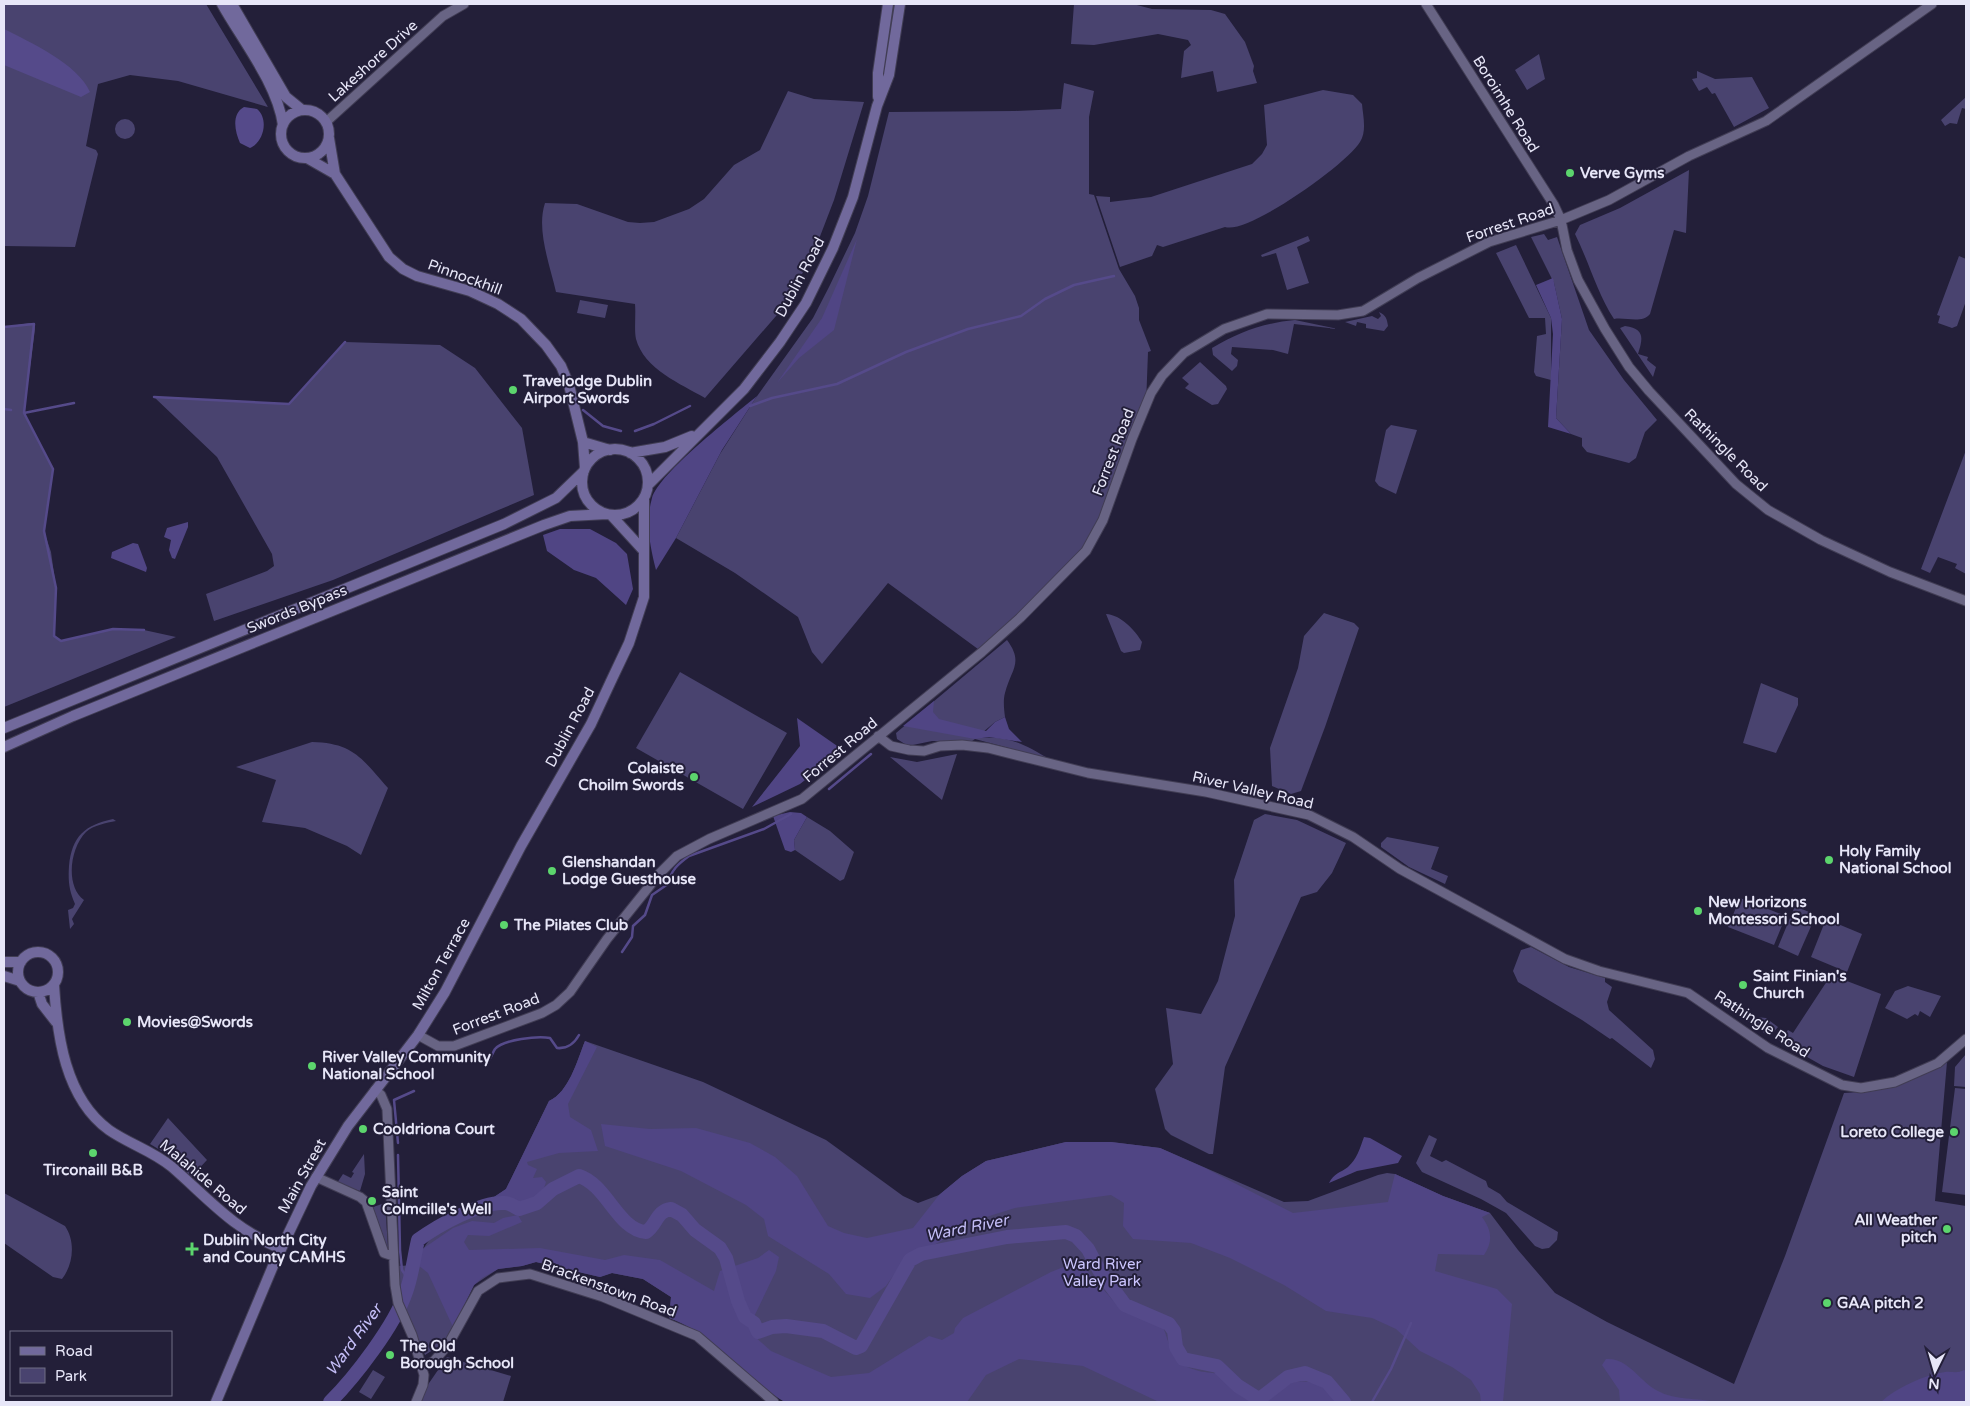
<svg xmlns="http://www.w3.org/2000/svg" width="1970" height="1406" font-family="'Varela Round',sans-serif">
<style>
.green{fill:#49436f}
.forest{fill:#504584}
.water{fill:#554a8a}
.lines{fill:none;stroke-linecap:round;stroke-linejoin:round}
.stream{stroke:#554a8a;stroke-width:2.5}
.river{stroke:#554a8a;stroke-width:14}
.tertiary-casing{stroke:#413d54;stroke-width:11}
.secondary-casing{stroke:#413d54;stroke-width:12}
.tertiary{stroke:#686484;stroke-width:9}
.secondary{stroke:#71699c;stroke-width:10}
.poi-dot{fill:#5cd56d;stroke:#231f39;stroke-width:2}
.labels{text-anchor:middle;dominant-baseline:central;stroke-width:4;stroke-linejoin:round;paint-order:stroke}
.street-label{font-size:15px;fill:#e7e6f8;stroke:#231f39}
.poi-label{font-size:15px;font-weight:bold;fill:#e7e6f8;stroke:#231f39;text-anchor:start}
.park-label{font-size:15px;fill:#ccc6ff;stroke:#231f39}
.water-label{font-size:16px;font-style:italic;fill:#c3bdf6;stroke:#231f39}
</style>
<rect width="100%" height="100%" fill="#231f39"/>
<path class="green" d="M4,4H206L268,107L178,81L130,75L98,84L86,146L96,150L98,154L75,247L4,246Z
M1074,4H1133L1152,9L1211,10L1225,14L1245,42L1254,66L1253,71L1257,83L1217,92L1213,71L1181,78L1184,51L1191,45L1188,40L1158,34L1094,45L1071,44Z
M1539,54L1545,79L1527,90L1515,70Z
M1697,71L1715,79L1752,77L1769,108L1734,127L1715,93L1712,94L1707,87L1699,91L1692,79L1697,78Z
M1064,83L1094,91L1089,117V194L1094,195L1119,269L1135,296L1139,308V320L1151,351L1148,352L1146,405L1094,540L982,652L888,583L822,664L812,652L798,617L735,573L676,538L720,454L755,399L813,318L829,287L855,233L868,196L889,112L1015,111L1061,109Z
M1323,90L1353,95L1362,104C1363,116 1367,131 1360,142C1348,163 1248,235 1225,227L1163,247L1157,245L1152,256L1120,267L1096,196L1110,197V202L1151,197L1252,164L1262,154L1267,145L1264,105Z
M788,91L814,99L864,102L834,200L819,239L789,301L705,398C681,384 644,369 636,339C634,329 636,315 635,304L556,292C550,265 536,230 545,203L577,204L628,222L640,223L654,222L689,209L704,199L734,165L760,150Z
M1966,97V109L1962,108L1957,124L1950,123L1945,126L1941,120Z
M115 129a10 10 0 1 1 20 0a10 10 0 1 1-20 0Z
M1689,170L1686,233L1674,230L1650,314C1642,324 1626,317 1614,319C1597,293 1589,262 1575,234L1580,225L1620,208Z
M1544,234L1548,240L1557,237L1589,330L1624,380L1657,420L1645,432L1636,458L1629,463L1587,452L1582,446V438L1571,434L1556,418L1562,319L1554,283L1531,237Z
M1308,236L1310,241L1297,247L1309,283L1287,290L1276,253L1262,257L1261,255Z
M1516,245L1551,318V380L1536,376L1534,372L1537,336L1546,334L1545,318H1529L1496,253Z
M1959,256L1966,259V301L1957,326L1952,328L1938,323L1940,316L1937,315Z
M580,300L608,305L605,318L577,313Z
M1379,312C1386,315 1387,319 1388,326L1384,331L1366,328V324L1357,322L1356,326L1345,322L1372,316L1378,319L1381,316Z
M1295,320L1338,329L1294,324L1288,354L1273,350L1232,347L1231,354L1238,360L1237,366L1232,371L1213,355L1212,348C1239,332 1263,323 1295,320Z
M30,323L34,324L35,329L24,413L53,469L44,531L51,552L56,588L54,636L62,641L113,629L144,630L176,637L4,707V327Z
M1625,326C1645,329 1643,338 1638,354L1648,357L1647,360L1656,367L1653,377L1620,328Z
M345,342L440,345L475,368L522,428L534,495L333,580L214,621L206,594L267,571L274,566L272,554L217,457L154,397L289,404Z
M1200,362L1226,386L1227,389L1218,404L1212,405L1185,388L1189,384L1182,378Z
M1391,425L1417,430L1396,494L1379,486L1375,481L1386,430Z
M1966,450V574L1955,568L1957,564L1938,557L1930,573L1921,569Z
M1324,613L1354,623L1359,628L1325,727L1301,791L1291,794L1272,786L1270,748L1298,668L1304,636Z
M1106,614C1121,615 1135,630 1142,642L1140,650L1124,653L1121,651Z
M1007,640C1024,663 1011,669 1005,693C1003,700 1004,709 1005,717L995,722L976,738C1007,735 1023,743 1049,759L975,739L972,741H932L908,746L897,739L896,733Z
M680,672L787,733L743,809L636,748Z
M1761,683L1798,698V705L1776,753L1743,743Z
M312,742C354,743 362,759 388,788L361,855L347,846L305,828L262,822L276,780L236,767Z
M957,754L942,800L890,757L917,762Z
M1265,814L1297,820L1346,843L1332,873L1317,892L1301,897L1225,1067L1213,1154H1209L1171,1135L1165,1129L1155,1089L1173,1064L1166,1008L1201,1014L1218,981L1235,916L1234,880L1254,820Z
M807,817L830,831L854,852L844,879L840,881L795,850L794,840Z
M113,819L116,821C106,823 94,825 86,832C70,848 65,886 84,900L72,919L74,924L70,929L68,910L73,908L75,904C69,890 68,881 69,866C72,836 85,825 113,819Z
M1387,837L1439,847L1431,869L1448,876L1445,884L1409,867L1381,847V843Z
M1740,898L1786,916L1774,945L1728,927Z
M1795,906L1816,915L1798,956L1778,947Z
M1826,919L1862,934L1847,972L1811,957Z
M1531,947L1569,967L1605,978V982L1612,987L1607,1002L1609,1010L1653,1050L1655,1059L1651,1068L1612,1038L1610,1039L1582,1020L1518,982L1513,971L1521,950Z
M1831,975L1881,994L1854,1077L1823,1066L1779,1041L1788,1030L1793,1033Z
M1908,986L1941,996L1930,1017L1920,1011L1918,1016L1915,1014L1907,1019L1885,1008L1895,991Z
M1746,1016L1766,1018L1778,1027L1772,1034L1767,1035L1744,1018Z
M585,1041L703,1082L826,1140L903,1196L918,1203L939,1195L962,1176L986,1161L1066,1142H1111L1160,1148L1284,1202L1308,1201L1378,1175L1387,1173L1395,1174L1443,1196L1490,1213L1518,1250L1555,1293L1607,1322L1734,1384L1785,1256L1844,1093C1887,1090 1909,1083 1947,1062L1935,1201L1966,1206V1402H785C775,1396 765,1389 756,1382C727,1358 705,1331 669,1318L671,1297L643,1279L612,1273L600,1277L536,1262L522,1266L498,1269L474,1285L447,1341L425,1355L399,1294L398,1266L418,1265C425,1232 446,1227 474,1216L480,1203L488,1201L506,1189L549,1101C569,1092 577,1061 585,1041Z
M1966,1054V1087L1954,1086L1955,1067Z
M1955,1088L1966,1089V1195L1942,1192Z
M168,1118L207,1160L191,1177L165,1153L150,1144Z
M1429,1135L1437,1139L1430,1156L1442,1162L1446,1160L1486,1181L1488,1187L1500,1194L1507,1202L1558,1232L1557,1240L1549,1248L1542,1249L1535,1246L1506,1213L1481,1199L1422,1172L1416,1163Z
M364,1154L365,1174L360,1191L337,1183L343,1174L351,1178L354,1173L352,1172Z
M4,1193L65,1226C76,1242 73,1265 62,1279L53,1277L4,1243Z
M385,1203L388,1247H387L373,1207Z
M447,1357L511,1376L503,1402H420L427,1386Z
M373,1370L385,1377L371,1399L359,1392Z"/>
<path class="forest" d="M857,239L834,330L799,358L777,383L822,318Z
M1553,278L1562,319L1556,418L1571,434L1548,427L1553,334L1551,318L1536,285Z
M757,396L722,450L676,538L656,570C650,546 645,523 652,498C659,473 734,415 757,396Z
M188,522V527L175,559L172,558L169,550L171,540L164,537L167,528Z
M560,529H590L616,543L627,554L633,589L626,605L596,578L574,570L547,551L543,535Z
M133,543L138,544L147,568L146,572L111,558L112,552Z
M934,701L933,712L939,719L986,731L995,722L1005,717L1009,729L1022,742L989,737L975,739L903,726Z
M797,718L843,750L800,784L752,807L800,746Z
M790,812L801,813L807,817L794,840L795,850L791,852L785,850L773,816Z
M585,1041L597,1047L568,1104L570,1117L591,1130L598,1151L559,1153L527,1162L528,1165L537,1169L533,1178L542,1177L546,1182L543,1191L529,1204L509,1201L480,1203L488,1201L506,1189L549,1101C569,1092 577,1061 585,1041Z
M601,1124L650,1129L696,1128L750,1143L775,1157L797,1176L828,1226L844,1233L867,1238L913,1228L939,1195L962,1176L986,1161L1066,1142H1111L1160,1148L1205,1168L1293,1213L1388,1202L1395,1174L1443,1196L1490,1213L1482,1217C1492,1231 1493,1241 1484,1255L1438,1254L1435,1271L1497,1289L1512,1304L1503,1402H1481L1480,1394L1471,1380L1452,1367L1420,1351L1396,1329L1372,1318L1326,1311L1284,1285L1230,1258L1191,1243L1133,1239L1123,1226L1124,1203L1111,1195L1015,1208L967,1223L941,1241L902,1263L886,1286L870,1298L846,1294L829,1274L768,1236L764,1219L746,1205L681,1171L605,1146Z
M1364,1137L1370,1138L1402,1156L1398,1163L1357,1171L1329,1183C1334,1173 1340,1173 1348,1167C1357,1159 1360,1148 1364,1137Z
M518,1215L522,1222L489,1236L468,1235L464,1242L469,1250L540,1248L605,1260L624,1255L660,1260L714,1291L720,1271L758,1258L769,1250L779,1257L776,1271L749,1327L754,1336L771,1351L831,1377L869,1373L929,1336L942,1340L954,1333L955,1328L963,1318L1051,1272L1081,1260L1086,1265L1088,1272L1117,1305L1162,1324C1171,1347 1171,1364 1199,1371C1206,1373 1216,1372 1222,1376C1233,1383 1239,1399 1254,1402C1265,1403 1271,1393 1280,1388C1302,1374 1324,1383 1339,1402H1159L1083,1366L1019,1359L986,1375L967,1402H785C743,1378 716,1334 669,1318L671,1297L643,1279L612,1273L600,1277L536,1262L522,1266L498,1269L482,1278L474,1285L453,1327L428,1273L418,1265L421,1250L453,1228L472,1221L494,1223L503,1218Z
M1606,1359C1628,1357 1640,1382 1658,1391C1674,1400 1698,1398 1715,1402H1620L1619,1390L1602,1365Z
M1964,1370L1966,1371V1402H1881C1896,1388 1924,1375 1945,1372C1952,1371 1957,1374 1964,1370Z"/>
<path class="water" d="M4,29C30,42 78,64 90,92L81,97L4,65Z
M244,107L257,109C269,119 264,142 250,148L240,143C235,132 231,114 244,107Z"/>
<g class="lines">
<path class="stream" d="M4,327L34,324L24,413L74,403
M154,397L289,404L345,342
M750,406L772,398L837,384L906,352L968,329L1021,316L1045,299L1074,285L1114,276
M4,409L11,410
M583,410L603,426L621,431
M24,413L53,469L44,531L56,588L54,636L61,641L113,629L144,630
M635,431L654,424L690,406
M829,789L871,754
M622,952L632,937L633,926L645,915L652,895L668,884C671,870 678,864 689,856L764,829L791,814
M489,1060C492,1056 493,1052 495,1049C504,1039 538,1036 550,1038L557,1048C567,1049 574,1044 579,1035
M398,1143L394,1100L414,1091
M398,1155L400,1250L402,1270L408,1279
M1372,1402L1391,1369L1411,1323"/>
<path class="river" d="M330,1402C355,1377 395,1325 406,1292C412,1276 414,1257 418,1240C437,1226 481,1201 505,1203C510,1203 515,1207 519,1209L537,1203L553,1189L579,1176C607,1185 618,1230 646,1232C657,1225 656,1211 671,1209L682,1215L695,1230L720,1248L726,1258L738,1301L745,1317L754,1323L758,1332L772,1327L786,1326L823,1331L856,1348L861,1346L910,1260L921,1254L1007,1237L1066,1232L1076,1236L1088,1249L1099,1270L1125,1305L1169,1324L1174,1331L1176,1347L1183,1359L1217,1366L1238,1386L1257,1398L1262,1397L1288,1377L1305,1373L1327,1382L1344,1402"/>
<defs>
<path id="tertiary" d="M1426,4L1554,205L1561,220L1567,250L1578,280L1605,329L1629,367L1649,391L1736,484L1768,510L1821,540L1890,572L1966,601
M326,122L443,16L464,4
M878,736L891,746L909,750L924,751L940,746L962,745L988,748L1088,773L1206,792L1309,815L1353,837L1400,869L1565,959L1599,971L1688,993L1768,1048L1842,1085L1861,1088L1895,1082L1938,1063L1966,1039
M418,1035L438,1046H454L542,1013L556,1005L570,992L607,939L660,873L677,856L709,839L802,799L982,652L1020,618L1086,551L1103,520L1132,439L1151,393L1162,376L1184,353L1224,329L1267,314L1338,315L1363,311L1418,278L1489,242L1561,220L1609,200L1689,156L1766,121L1932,4
M375,1090L381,1095L387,1109L395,1285L398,1303L412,1335L424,1375L423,1385L416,1402
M316,1177L360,1197L366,1202L384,1253L393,1256
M423,1367L434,1361L448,1345L478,1291L498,1278L530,1274L603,1297L697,1336L774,1402"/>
<path id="secondary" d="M222,4C242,40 277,83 283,125
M232,4L286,97L302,110
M878,97V73L888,4
M281 134a24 24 0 1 1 48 0a24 24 0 1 1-48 0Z
M329,138L335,174L389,257L403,269L417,276L470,291L498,304L521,319L546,345L561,366L569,385L583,442L585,468
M307,158L335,174
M583,442L610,450
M582 482a33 33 0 1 1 66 0a33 33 0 1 1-66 0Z
M630,453L665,447L692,436
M648,485L744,389L780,342L806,303L833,248L853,197L877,106L889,75L900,4
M611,515L643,550
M4,728L504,524L556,498L584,471
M4,747L73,716L544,525L570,516L607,514
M18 972a20 20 0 1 1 40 0a20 20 0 1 1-40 0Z
M4,962H21
M4,976L20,981
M54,985C57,1035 65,1098 109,1130C129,1144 153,1151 172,1167C211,1201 231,1227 281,1249
M38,992L42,1004L56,1022
M216,1402L273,1266L311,1186L348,1126L418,1035L445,992L521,846L591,724L611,681L629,643L644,597V498"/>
</defs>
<use href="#tertiary" class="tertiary-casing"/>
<use href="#secondary" class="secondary-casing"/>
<use href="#tertiary" class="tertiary"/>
<use href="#secondary" class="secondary"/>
</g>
<g class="poi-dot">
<circle cx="1570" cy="173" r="5"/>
<circle cx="513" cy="390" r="5"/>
<circle cx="694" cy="777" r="5"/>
<circle cx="1829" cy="860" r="5"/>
<circle cx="552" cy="871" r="5"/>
<circle cx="1698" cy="911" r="5"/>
<circle cx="504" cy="925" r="5"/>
<circle cx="1743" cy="985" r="5"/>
<circle cx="127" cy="1022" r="5"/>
<circle cx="312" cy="1066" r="5"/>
<circle cx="363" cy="1129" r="5"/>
<circle cx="1954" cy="1132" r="5"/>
<circle cx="93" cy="1153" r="5"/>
<circle cx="372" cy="1201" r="5"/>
<circle cx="1947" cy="1229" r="5"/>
<path d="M189.5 1241.5h5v5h5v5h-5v5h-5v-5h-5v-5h5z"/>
<circle cx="1827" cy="1303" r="5"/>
<circle cx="390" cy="1355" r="5"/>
</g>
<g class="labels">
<g class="street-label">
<text transform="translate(373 61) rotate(-42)">Lakeshore Drive</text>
<text transform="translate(1506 104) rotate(58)">Boroimhe Road</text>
<text transform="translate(1510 223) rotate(-19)">Forrest Road</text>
<text transform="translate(465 277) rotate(20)">Pinnockhill</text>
<text transform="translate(800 277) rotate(-62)">Dublin Road</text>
<text transform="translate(1726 450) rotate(45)">Rathingle Road</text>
<text transform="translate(1113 452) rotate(-69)">Forrest Road</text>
<text transform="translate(297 609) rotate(-22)">Swords Bypass</text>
<text transform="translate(570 727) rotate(-62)">Dublin Road</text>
<text transform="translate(840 750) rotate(-40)">Forrest Road</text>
<text transform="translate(1253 790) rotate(13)">River Valley Road</text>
<text transform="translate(441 964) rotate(-61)">Milton Terrace</text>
<text transform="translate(496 1014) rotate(-21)">Forrest Road</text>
<text transform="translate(1762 1024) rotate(33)">Rathingle Road</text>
<text transform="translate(302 1176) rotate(-61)">Main Street</text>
<text transform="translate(203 1177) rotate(40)">Malahide Road</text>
<text transform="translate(609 1288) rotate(20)">Brackenstown Road</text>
</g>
<g class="poi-label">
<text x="1580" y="173">Verve Gyms</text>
<text x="523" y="381">Travelodge Dublin<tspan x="523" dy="17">Airport Swords</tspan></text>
<text x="684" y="768" text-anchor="end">Colaiste<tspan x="684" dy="17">Choilm Swords</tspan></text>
<text x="1839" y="851">Holy Family<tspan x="1839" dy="17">National School</tspan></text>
<text x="562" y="862">Glenshandan<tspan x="562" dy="17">Lodge Guesthouse</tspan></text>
<text x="1708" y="902">New Horizons<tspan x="1708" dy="17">Montessori School</tspan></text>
<text x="514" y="925">The Pilates Club</text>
<text x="1753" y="976">Saint Finian's<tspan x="1753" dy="17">Church</tspan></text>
<text x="137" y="1022">Movies@Swords</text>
<text x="322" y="1057">River Valley Community<tspan x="322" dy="17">National School</tspan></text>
<text x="373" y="1129">Cooldriona Court</text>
<text x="1944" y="1132" text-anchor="end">Loreto College</text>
<text x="93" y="1170" text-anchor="middle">Tirconaill B&amp;B</text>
<text x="382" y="1192">Saint<tspan x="382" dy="17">Colmcille's Well</tspan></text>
<text x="1937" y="1220" text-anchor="end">All Weather<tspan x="1937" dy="17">pitch</tspan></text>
<text x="203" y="1240">Dublin North City<tspan x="203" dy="17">and County CAMHS</tspan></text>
<text x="1837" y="1303">GAA pitch 2</text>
<text x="400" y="1346">The Old<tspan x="400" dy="17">Borough School</tspan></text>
</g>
<g class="park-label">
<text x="1102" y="1264">Ward River<tspan x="1102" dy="17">Valley Park</tspan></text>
</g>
<g class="water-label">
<text transform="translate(967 1228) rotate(-11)">Ward River</text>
<text transform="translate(354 1340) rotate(-54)">Ward River</text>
</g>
</g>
<rect width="1970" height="1406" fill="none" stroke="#e7e6f8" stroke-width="10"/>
<rect x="10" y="1331" width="162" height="65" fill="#231f39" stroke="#716f85"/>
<rect x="20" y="1347" width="25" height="8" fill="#71699c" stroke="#716f85"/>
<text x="55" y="1356" font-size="15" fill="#e7e6f8">Road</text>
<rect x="20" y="1368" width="25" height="15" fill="#49436f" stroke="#716f85"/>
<text x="55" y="1381" font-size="15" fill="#e7e6f8">Park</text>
<g transform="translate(1935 1371) rotate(185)" stroke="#231f39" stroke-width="4" paint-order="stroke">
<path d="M0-4L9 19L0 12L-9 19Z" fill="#e7e6f8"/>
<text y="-8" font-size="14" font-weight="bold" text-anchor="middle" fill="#e7e6f8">N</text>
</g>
</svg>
